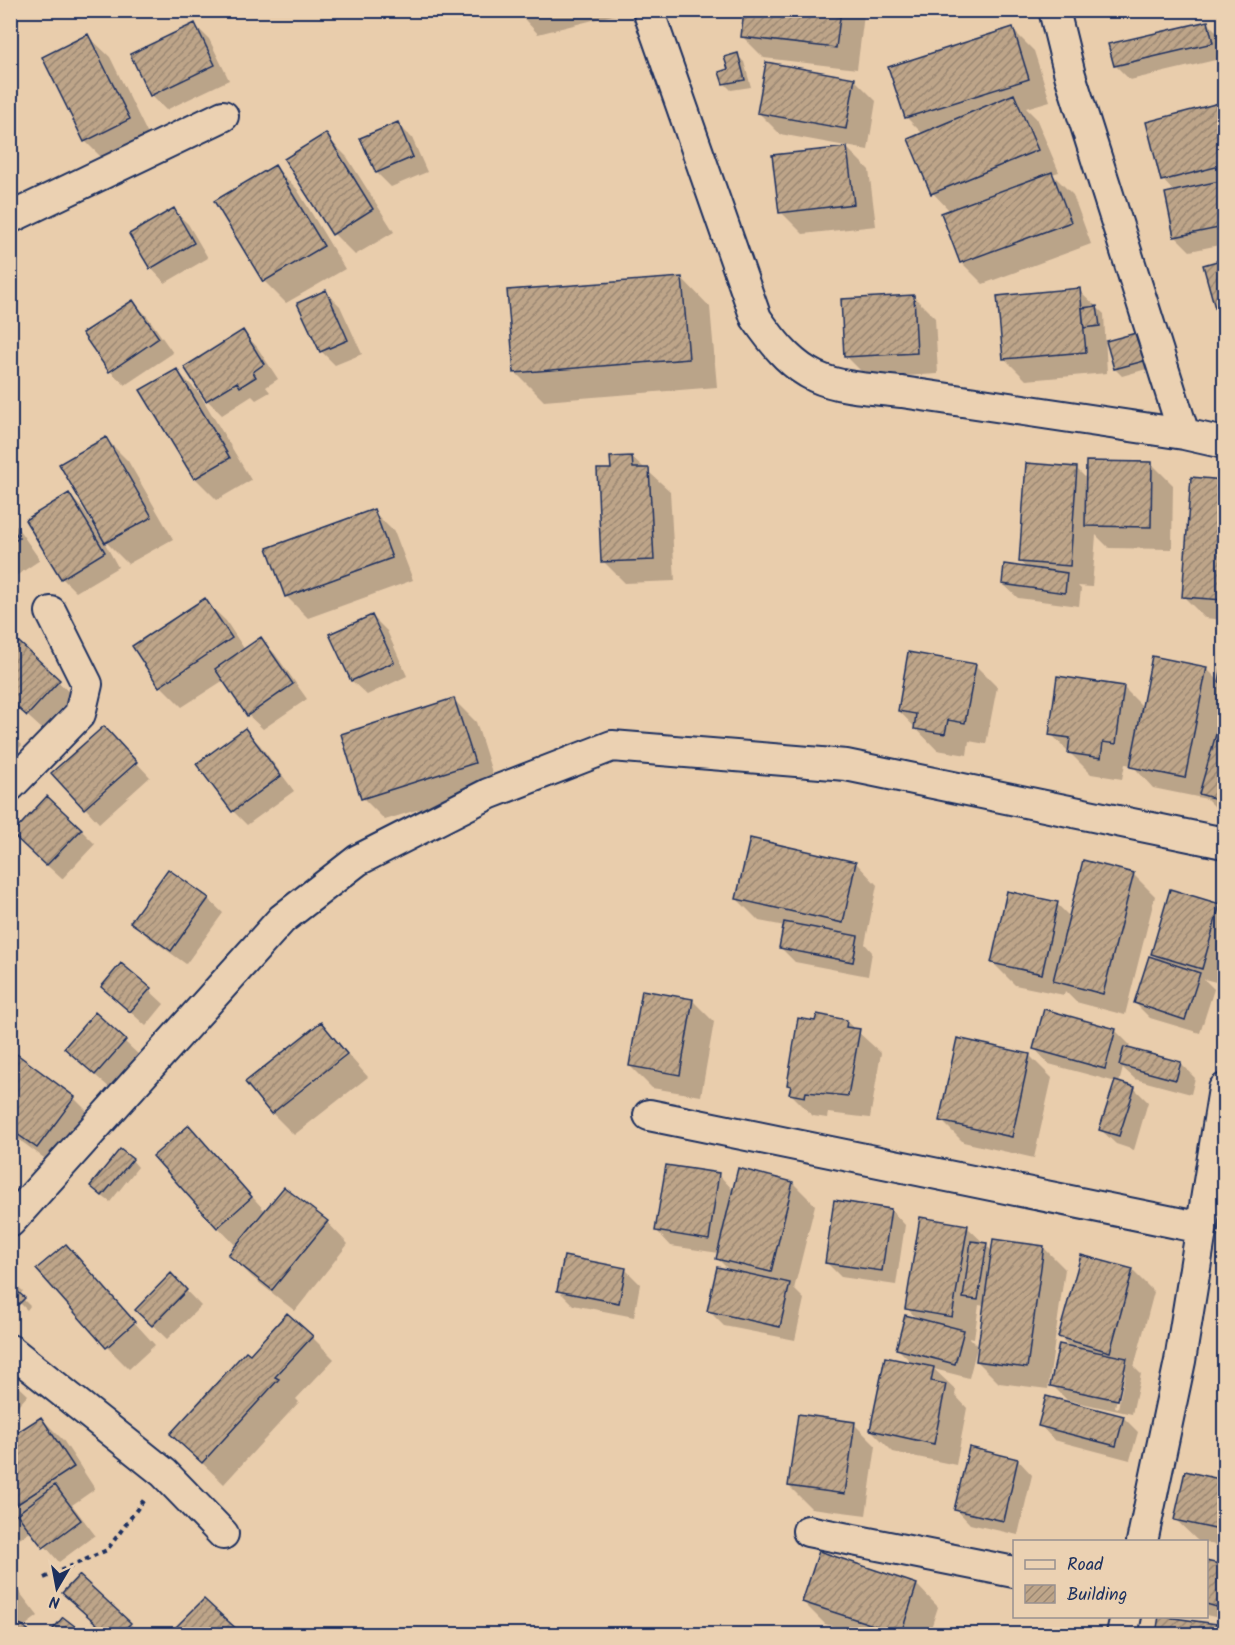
<svg xmlns="http://www.w3.org/2000/svg" width="1235" height="1645" font-family="Kalam,sans-serif">
<style>
.shadow{fill:#0003;fill-rule:evenodd}
.building{fill:url(#building-hatch);stroke:#1b2f5e;stroke-width:1.5}
.lines{fill:none;stroke-linecap:round;stroke-linejoin:round}
.minor-casing{stroke:#1b2f5e;stroke-width:34}
.path{stroke:#1b2f5e;stroke-width:4;stroke-dasharray:4.5 4.5;stroke-linecap:butt}
.minor{stroke:#ebd1b2;stroke-width:30}
</style>
<defs>
<pattern id="building-hatch" width="6" height="6" patternUnits="userSpaceOnUse" patternTransform="scale(1.5)"><rect width="6" height="6" fill="#bea589"/><path d="M-1 1l2-2M0 6l6-6M5 7l2-2" fill="none" stroke="#9a8773"/></pattern>
</defs>
<rect width="100%" height="100%" fill="#e9cdac"/>
<filter id="ink" filterUnits="userSpaceOnUse"><feTurbulence type="fractalNoise" baseFrequency=".0167" numOctaves="2"/><feDisplacementMap in="SourceGraphic" scale="12" xChannelSelector="R" yChannelSelector="G"/><feConvolveMatrix kernelMatrix="1 2 1 2 8 2 1 2 1" color-interpolation-filters="sRGB"/></filter>
<g filter="url(#ink)">
<path class="shadow" d="M516,10H620L621,13L538,34Z
M745,10H860L864,15L857,69L764,58L742,36Z
M1207,22L1222,37L1224,58L1130,80L1115,65Z
M194,24L209,39L229,80L166,110L151,95Z
M1012,29L1034,51L1050,101L1026,108L1036,118L1059,172L1052,174L1073,195L1091,244L983,284L961,262L950,211L933,193L923,134L907,118L890,68Z
M88,36L110,57L151,141L107,163L85,141Z
M737,55L744,62L751,87L731,90L724,83Z
M854,79L876,101L868,150L780,134L758,112Z
M1218,105L1224,111V244L1190,251L1175,236L1174,192L1163,180Z
M398,124L412,138L427,172L391,187L377,173Z
M325,135L347,157L394,232L355,255L334,234Z
M847,148L869,170L876,226L803,234L781,212Z
M275,167L297,189L345,269L286,303L264,281L216,201Z
M173,210L188,224L208,258L165,283L151,268Z
M1224,261V328L1205,266Z
M682,278L710,307L717,387L544,401L515,372Z
M1079,290L1104,314L1107,373L1026,380L1004,358Z
M326,292L340,306L362,354L335,365L321,351Z
M913,296L935,318L938,374L868,378L846,356Z
M133,302L147,316L173,353L125,385L110,371Z
M243,332L257,347L278,379L266,387L270,392L256,400L252,396L222,415L207,400Z
M1136,335L1142,342L1150,368L1122,376L1115,369Z
M177,371L199,393L251,480L217,500L195,478Z
M106,439L128,461L173,539L128,564L102,538L118,567L76,592L62,578L69,495L84,510L99,535L101,533Z
M632,457L670,491L675,581L625,583L603,561L613,470Z
M1151,463L1173,485L1172,549L1109,548L1096,535L1092,587L1078,586L1081,589L1079,606L1018,598L1003,584L1028,569L1020,562L1077,469L1087,479Z
M1192,479L1224,481V620L1205,618L1183,596Z
M373,511L395,533L413,580L308,618L286,596Z
M10,517L40,560L10,580Z
M204,600L226,621L245,650L261,639L275,654L307,699L263,729L248,715L224,680L182,707L161,686Z
M372,616L387,631L407,676L367,695L352,681L331,635Z
M19,644L73,696L42,729L10,700Z
M1224,662V707L1222,722L1224,723V810L1216,808L1207,799L1153,788L1132,765L1125,764L1122,779L1091,774L1051,734L1123,687L1143,707L1206,668L1221,683Z
M975,665L997,687L986,744L969,741L967,755L937,750L899,711Z
M454,700L476,722L496,785L385,820L363,798Z
M104,728L150,777L99,823L53,773Z
M245,730L260,745L294,791L247,825L233,811Z
M10,733L22,745L10,758Z
M81,830L95,844L62,879L28,848Z
M856,863L877,885L865,944L872,952L868,976L795,962L780,947L785,926L759,921L737,899Z
M1133,874L1155,896L1125,1015L1076,1002L1065,991L1064,995L1015,985L993,963L1057,904L1070,917Z
M208,899L223,913L186,964L147,936L132,922Z
M1219,905L1224,910V953L1216,982L1204,979L1214,989L1200,1033L1150,1018L1135,1003L1161,962L1152,953Z
M122,965L164,1004L146,1026L103,987Z
M692,1000L714,1022L701,1096L652,1088L630,1066Z
M95,1014L140,1056L111,1089L80,1062Z
M846,1021L881,1053L870,1118L828,1113L827,1118L813,1116L791,1094L792,1088L789,1085L817,1023Z
M321,1024L368,1077L294,1135L272,1113Z
M1115,1030L1130,1045L1128,1050L1180,1063L1195,1078L1191,1094L1135,1079L1123,1068L1119,1083L1134,1088L1148,1102L1134,1150L1116,1144L1101,1130L1116,1082L1049,1064L1035,1049Z
M10,1051L74,1098L96,1120L59,1169L10,1133Z
M1030,1056L1052,1078L1034,1158L963,1142L941,1120Z
M189,1127L266,1212L327,1222L348,1244L295,1311L252,1277L230,1255L237,1247L218,1227Z
M132,1160L138,1167L110,1202L98,1193Z
M719,1175L734,1191L793,1183L815,1205L794,1289L804,1299L795,1340L724,1326L709,1311L731,1272L717,1258L719,1253L671,1246L657,1231Z
M891,1210L905,1225L896,1285L841,1277L826,1262Z
M967,1227L993,1252L1043,1247L1065,1269L1048,1389L999,1383L977,1361L979,1347H977L969,1378L934,1369L956,1390L955,1395L967,1408L956,1465L893,1452L871,1430L913,1364L898,1349L918,1320L907,1308ZM979,1305L985,1306L979,1347L969,1337L974,1338Z
M65,1246L155,1345L129,1369L107,1347Z
M625,1269L640,1284L634,1317L573,1305L558,1290Z
M1132,1270L1154,1292L1134,1367L1141,1374L1132,1414L1067,1400L1052,1385L1071,1348L1060,1337ZM1123,1370H1126L1118,1408L1115,1407Z
M171,1275L201,1306L167,1339L137,1310Z
M10,1280L23,1291L19,1295L30,1306L27,1310L16,1299L10,1302Z
M312,1337L334,1359L296,1399L299,1402L224,1484L172,1434Z
M1224,1338V1376L1218,1369Z
M10,1378L28,1395L10,1415Z
M1123,1417L1138,1432L1130,1460L1054,1440L1040,1425Z
M41,1418L63,1440L95,1489L72,1505L95,1535L59,1562L32,1531L10,1545V1439Z
M854,1424L876,1446L866,1515L811,1508L789,1486Z
M1018,1460L1032,1475L1018,1535L970,1524L956,1509Z
M1186,1473L1224,1481V1547L1198,1541L1176,1520Z
M1206,1562L1224,1567V1619L1206,1615Z
M10,1580L38,1616L22,1628L30,1634H10Z
M917,1585L938,1607L929,1634H858L825,1624L803,1602Z
M204,1601L239,1634H171Z
M79,1607L130,1624L141,1634H109Z
M1161,1616L1224,1627V1634H1158Z"/>
<path class="building" d="M744,10H841L836,48L741,37Z
M1208,21L1213,43L1114,66L1108,44Z
M195,23L215,65L150,96L130,54Z
M1013,27L1029,79L905,118L888,67Z
M88,34L130,119L84,142L42,57Z
M738,53L745,80L723,84L719,72L728,69L724,57Z
M766,62L855,78L846,129L757,113Z
M1014,94L1038,150L931,194L908,139Z
M1219,103L1224,125V165L1161,181L1146,122Z
M398,122L413,157L376,173L360,138Z
M326,133L373,209L332,235L284,159Z
M847,147L854,204L779,213L772,155Z
M275,165L324,246L263,282L214,201Z
M1052,172L1071,222L960,263L941,213Z
M1224,180V227L1174,237L1165,193Z
M174,208L194,243L150,269L129,234Z
M1224,259V325L1220,326L1203,265Z
M682,277L689,359L514,373L507,290Z
M1080,288L1086,352L1003,359L997,296Z
M326,290L348,340L320,352L297,303Z
M914,295L917,353L844,357L841,299Z
M133,300L159,338L109,372L82,333Z
M1097,306L1100,326L1084,328L1082,308Z
M243,330L264,364L253,372L256,377L240,387L237,382L206,401L184,367Z
M1136,333L1144,361L1114,369L1106,341Z
M177,369L230,458L194,479L140,390Z
M106,437L152,517L105,543L59,464Z
M632,456L633,468H649L654,560L601,562L597,469H611L610,457Z
M1086,461L1152,462L1151,527L1085,526Z
M1026,463L1077,467L1070,566L1019,562Z
M1191,477L1224,480V600L1182,597Z
M69,493L105,552L61,579L25,520Z
M374,509L392,558L285,597L267,548Z
M10,525L19,538L10,544Z
M1004,564L1067,573L1065,593L1002,584Z
M205,598L232,638L159,687L132,646Z
M372,615L394,662L351,681L329,634Z
M261,637L293,684L247,716L215,669Z
M19,642L60,680L27,716L10,701V651Z
M908,652L976,664L965,723L948,720L945,734L914,729L916,714L898,711Z
M1224,654V683L1219,682Z
M1152,656L1207,667L1185,778L1130,767Z
M1057,676L1124,686L1116,744L1103,742L1101,758L1068,753L1070,738L1049,735Z
M454,698L475,763L361,799L341,734Z
M1220,720L1224,721V801L1199,794Z
M104,726L137,762L84,809L51,773Z
M245,728L281,776L232,812L196,764Z
M47,796L82,829L46,866L12,834Z
M750,838L856,862L843,923L736,899Z
M1083,860L1134,873L1103,994L1053,981Z
M168,869L209,898L171,951L130,922Z
M1170,889L1220,904L1202,969L1151,954Z
M1007,891L1058,902L1042,974L991,963Z
M784,922L858,936L853,962L779,948Z
M1149,956L1200,973L1185,1020L1134,1003Z
M121,963L151,988L130,1012L101,987Z
M642,990L693,999L680,1075L629,1066Z
M1044,1009L1116,1029L1105,1069L1033,1049Z
M95,1012L126,1040L95,1075L64,1048Z
M817,1014L847,1020L846,1027L860,1029L848,1096L806,1092L805,1097L789,1094L791,1086L787,1085L798,1018L815,1021Z
M321,1022L347,1054L271,1114L245,1082Z
M957,1038L1030,1054L1012,1137L939,1121Z
M1124,1047L1181,1062L1176,1080L1119,1065Z
M10,1049L75,1097L37,1148L10,1129Z
M1115,1081L1135,1087L1119,1136L1099,1130Z
M189,1125L252,1197L217,1228L153,1156Z
M120,1149L133,1159L102,1196L90,1186Z
M666,1165L719,1173L709,1240L655,1231Z
M738,1168L793,1182L771,1272L716,1259Z
M284,1187L328,1221L272,1290L228,1255Z
M834,1200L891,1209L882,1271L825,1263Z
M920,1217L968,1225L952,1317L905,1309Z
M993,1239L1044,1246L1027,1368L976,1361Z
M971,1241L987,1243L978,1300L963,1298Z
M66,1244L135,1322L106,1348L36,1269Z
M1081,1255L1133,1269L1110,1352L1058,1337Z
M564,1256L626,1268L619,1303L557,1291Z
M717,1267L790,1283L780,1327L707,1311Z
M171,1273L187,1290L152,1326L135,1310Z
M18,1292L25,1298L19,1304L12,1297Z
M287,1313L313,1336L275,1377L279,1379L202,1463L170,1434L246,1351L250,1354Z
M905,1315L964,1330L955,1364L896,1349Z
M1224,1329V1371L1217,1370Z
M1059,1344L1127,1358L1118,1400L1050,1386Z
M885,1357L934,1367L931,1381L946,1384L934,1444L870,1430Z
M1046,1396L1124,1416L1116,1446L1038,1426Z
M798,1414L855,1422L845,1494L788,1486Z
M41,1417L74,1467L10,1509V1437Z
M969,1447L1018,1459L1004,1521L954,1510Z
M1185,1471L1224,1480V1531L1174,1520Z
M55,1485L81,1520L43,1548L17,1514Z
M819,1551L917,1584L901,1634L802,1602Z
M1206,1561L1224,1565V1609L1206,1604Z
M79,1575L131,1623L120,1634H108L62,1593Z
M204,1599L242,1634H169Z
M1159,1616L1224,1625V1634H1156Z
M63,1617L85,1634H49Z
M18,1623L32,1634H10Z"/>
<g class="lines">
<defs>
<path id="minor" d="M648,10L756,318C802,385 825,385 902,392L1184,434L1224,443
M1054,10L1070,75L1184,434
M10,218L223,116
M10,786L80,714L87,684L51,612
M649,1115L1202,1228
M10,1222L282,919L358,860L488,794L612,746L846,765L1224,843
M10,1350L164,1473L223,1534
M808,1531L1014,1572
M1142,1542L1180,1361L1224,1089
M1122,1634L1126,1616"/>
</defs>
<use href="#minor" class="minor-casing"/>
<path class="path" d="M44,1578L107,1550L146,1497"/>
<use href="#minor" class="minor"/>
</g>
</g>
<rect width="1235" height="1645" fill="none" stroke="#ebd1b2" stroke-width="36"/>
<rect x="18" y="18" width="1199" height="1609" fill="none" stroke="#1b2f5e" stroke-width="2" filter="url(#ink)"/>
<rect x="1013" y="1540" width="195" height="78" fill="#ebd1b2" stroke="#989090" stroke-width="1.5"/>
<rect x="1025" y="1560" width="30" height="9" fill="#ebd1b2" stroke="#989090" stroke-width="1.5"/>
<text x="1067" y="1570" font-size="18" fill="#1b2f5e">Road</text>
<rect x="1025" y="1585" width="30" height="18" fill="url(#building-hatch)" stroke="#989090" stroke-width="1.5"/>
<text x="1067" y="1600" font-size="18" fill="#1b2f5e">Building</text>
<g transform="translate(57 1588) rotate(190)" stroke="#ebd1b2" stroke-width="4.5" paint-order="stroke">
<path d="M0-4.5L10 22L0 15L-10 22Z" fill="#1b2f5e"/>
<text y="-9" font-size="16" font-weight="bold" text-anchor="middle" fill="#1b2f5e">N</text>
</g>
</svg>
